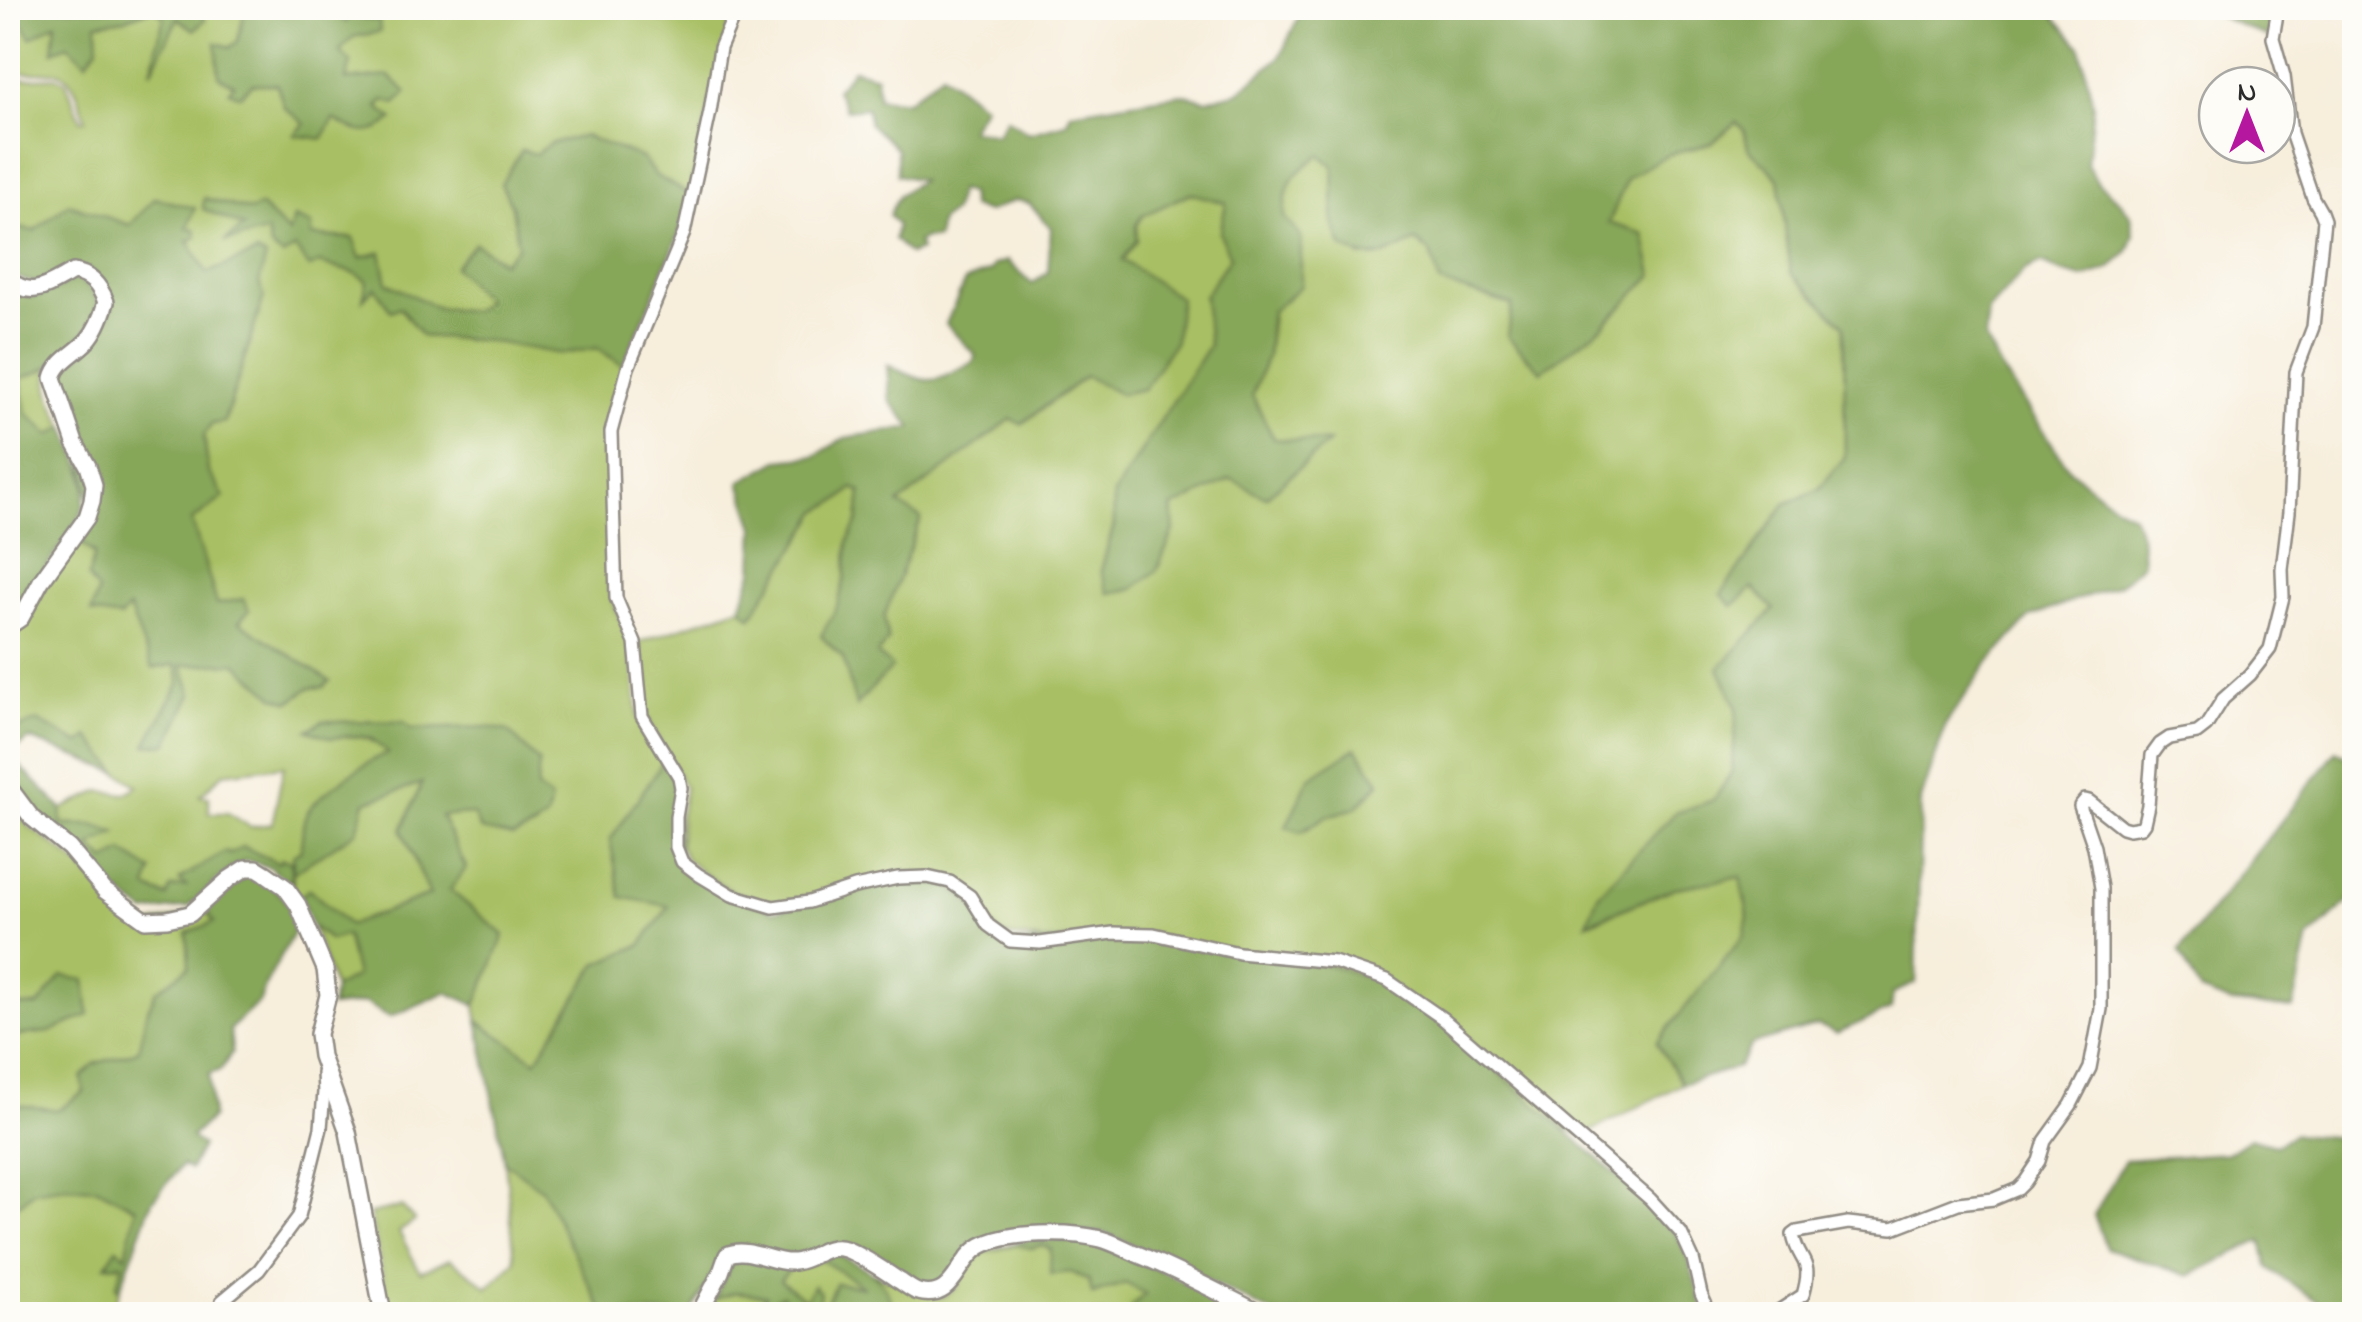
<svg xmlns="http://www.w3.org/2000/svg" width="2362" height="1322" font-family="'Indie Flower',sans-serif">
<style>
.green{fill:#a8bf63;stroke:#6a7547;stroke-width:2.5;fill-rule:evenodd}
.forest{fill:#86a659;stroke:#586842;stroke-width:2.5}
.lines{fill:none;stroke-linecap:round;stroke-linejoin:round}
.minor-casing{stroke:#918c84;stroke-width:16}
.tertiary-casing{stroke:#918c84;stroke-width:20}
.minor{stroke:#fff;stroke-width:11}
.tertiary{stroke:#fff;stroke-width:15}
</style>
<rect width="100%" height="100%" fill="#fdfcf7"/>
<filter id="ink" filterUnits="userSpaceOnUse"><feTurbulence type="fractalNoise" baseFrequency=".01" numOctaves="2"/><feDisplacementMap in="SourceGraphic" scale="20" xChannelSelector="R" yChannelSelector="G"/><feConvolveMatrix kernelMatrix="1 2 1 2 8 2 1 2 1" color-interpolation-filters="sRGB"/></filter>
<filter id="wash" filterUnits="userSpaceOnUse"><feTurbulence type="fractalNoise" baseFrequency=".0048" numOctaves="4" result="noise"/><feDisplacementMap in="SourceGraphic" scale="40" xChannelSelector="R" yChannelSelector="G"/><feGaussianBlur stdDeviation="2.25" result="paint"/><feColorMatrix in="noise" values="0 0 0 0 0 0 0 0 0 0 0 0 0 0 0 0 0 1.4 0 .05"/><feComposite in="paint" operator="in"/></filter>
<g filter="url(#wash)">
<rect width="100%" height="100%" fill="#f7eedc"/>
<path class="green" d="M8,8H18L15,9L56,22L54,50L68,44L97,23L125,19L155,8L164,17L153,67L178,17L205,20L199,8H245L238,41L231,47L217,43L252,84H277L284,107L305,124L295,134L334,119L378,108L384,100L346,80L340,51L352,37L361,18L359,13L370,8H733L689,194L655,175L642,158L551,143L501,184L512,206L518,246L503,262L486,301L473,311L438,308L387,283L360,259L353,238L312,236L294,219L289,234L251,211L205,198L203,209L245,228L227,240L267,232L319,263L355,273L367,281L365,297L375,287L391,311L399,307L422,336L489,341L562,354L597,348L624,366L613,405L612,599L631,644L638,717L664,760L670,905L641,945L597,964L536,1062L478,1021L476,1005L503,935L449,890L466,867L440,816L474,814L537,789L488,727L412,729L403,722L323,721L331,738C359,735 366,734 389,753L374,759L301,850L293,855L291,862L282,859L278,863L243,847L188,886L167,897L146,888L151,870L106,861L90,846L115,832L92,825H61L62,809L100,791L125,794L138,786L119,773L89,738L81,744L37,721L8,732V635L26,622L47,583L78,541C118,569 135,622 152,667L176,665L180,682L147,745L192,694L181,665L235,663C259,681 294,689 323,687L217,604L191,520L208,471L204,435L212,424L225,422L264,296L259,283L257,253L207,274L188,240L131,226L69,204L34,231L8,226V79L58,77L66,82L81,120H86C80,103 76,79 58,72L8,73ZM284,766L272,824L251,827L228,813H209V797L200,796L223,773Z
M1736,122L1744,130L1748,148L1779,178L1791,273L1844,325L1845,457L1818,490L1785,504L1753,587L1774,609L1720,668L1737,707L1732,772L1714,800L1675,813L1589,923L1675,888L1741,876L1748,916L1744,936L1657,1042L1682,1084L1584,1135L1040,940L1011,937L808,899L773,903L734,892L702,872L686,859L680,846V817L685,788L645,714L639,642L741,607L751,616L819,511L842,498L853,487L861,492L858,522L848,542L845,578L837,607L821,636L843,658L857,705L876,654L888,640L884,617L921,519L897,504L1011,419L1022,424L1086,376L1120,394L1122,260L1137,240L1136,225L1141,216L1190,193L1227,203L1220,233L1230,257L1204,296L1210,345L1114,494V524L1101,571L1174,531L1172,508L1231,479L1328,443L1274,439L1252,395L1267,356L1287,188L1296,173L1320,154L1334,166L1333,222L1360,257L1386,255L1415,240L1430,252L1440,283L1512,305L1609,223L1627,178L1667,155L1712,143ZM1356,749L1380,783L1356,808L1327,816L1302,832Z
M50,367C44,388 55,408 65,427L50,435L27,413L20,378Z
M423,782L402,830L430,895L349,925L310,890L300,897L293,888V873L357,831L364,802Z
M8,798L27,825L65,853L143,926L205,909L214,922L189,967L156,991L146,1015L138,1051L94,1064L84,1092L59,1110L8,1104V1043L20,1035L49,1032L38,1006H16L8,1011Z
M312,926L346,934L356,976L334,988Z
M505,1162L542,1188L604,1314H390L370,1214L402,1207L415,1221L399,1232L420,1272L450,1259L488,1287L515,1261Z
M65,1186L98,1188L136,1209L126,1257L107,1265L124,1264L116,1286L120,1289L111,1314H8V1208L22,1202L33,1191Z
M1015,1245L1032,1248L1042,1245L1051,1249L1070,1272L1089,1280L1093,1294L1125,1283L1147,1294L1131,1307L1132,1314H895L891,1300L876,1274L941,1298L957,1288L969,1266L984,1252Z
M822,1260L867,1288L822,1311L824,1314H816L820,1293L813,1286L805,1301L780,1280L791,1268L796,1269Z
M736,1292L767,1296L751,1313L782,1295L795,1314H706L714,1299Z"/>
<path class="forest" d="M18,8H151L125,19L97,23L98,47L86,62L68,45L53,51L56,23L31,38L15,10Z
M155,8H199L205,20L194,30L178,18L151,72L164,17Z
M245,8H328L346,22L350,8H370L360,13L361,18L379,20L380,32L353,37L340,51L351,62L346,80L389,76L407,92L396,104L384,100L378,107L393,119C372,139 356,133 334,119L322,139L294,135L305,124L284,107L277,84H252L240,96L229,91L234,84L219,77L216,43L231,47L238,41Z
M1305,8H2055L2054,16L2080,46L2093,105L2087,165L2098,183L2119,200L2131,216L2134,235L2128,251L2110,269L2083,278L2061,272L2041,263L2024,271L1988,311L1985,339L2003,372L2070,470L2110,502L2133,515L2141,535L2143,563L2120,584L2030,617L1985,667L1947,722L1921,800L1916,983L1893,993L1891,1009L1837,1033L1818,1025L1752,1044L1738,1067L1682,1084L1657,1042L1744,936L1748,916L1741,877L1675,888L1587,923L1598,895L1675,813L1714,800L1732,772L1737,707L1719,668L1774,609L1753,588L1732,606L1721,594L1785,504L1818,490L1845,457L1844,325L1791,273L1779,178L1748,148L1744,130L1736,122L1712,143L1667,155L1627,178L1609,223L1644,234L1653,275L1602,327L1541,371L1508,337L1512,305L1440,283L1430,252L1416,241C1385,255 1374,265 1342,247L1333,222L1334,166L1320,155C1290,177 1287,180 1284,217L1301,237V286L1271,312L1267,356L1252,395L1274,439L1329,442L1266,497L1231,479L1172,508L1174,531L1157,570L1133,589L1108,593L1101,571L1114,525V494L1209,345L1204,296L1230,257L1220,233L1226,203L1190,193L1142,216L1136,225L1137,240L1122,260L1180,298L1175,341L1144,389L1120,394L1085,376L1021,424L1011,419L898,504L921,518L884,617L888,640L877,654L892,667L856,705L843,658L821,636L837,607L845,578L848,542L858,522L861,492L853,488L842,498L819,511L751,617L741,607L753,572L755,527L740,482L779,460L815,456L845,438L912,427L890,401L887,365C934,386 929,385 974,362L975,355L946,324L965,281L991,271L994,265L1007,261L1032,284L1048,272L1051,228L1029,203L1015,200L988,212L971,207L969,193L959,190L953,211L940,221L937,239L924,238L918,243L920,250L909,254L894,239L897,225L889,215L899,195L921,180L897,175V149L869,124L867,108L846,110L836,90L853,69L876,76L878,98L907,101L942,73L984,106L970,129L997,134L1006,118L1028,133L1066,123L1071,112L1182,94L1206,100L1239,92L1280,57L1301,11Z
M2202,8H2274L2269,38L2204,9Z
M585,136L642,158L655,175L689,194L680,232L624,366L597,348L562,354L489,341L422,336L400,307L391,311L375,287L363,299L367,281L355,273L319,263L310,268L295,248L283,256L271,248L267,232L224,242L244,227L203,209L204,198L251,211L260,206L289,233L294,218L312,225V236L353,238L360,258L381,252L387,283L438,308L473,311L486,301L454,267L475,243L503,262L518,246L512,206L501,184L522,150L536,154L551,143Z
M155,198L195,208L187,228L195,229L197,237L188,241L207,273L257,253L266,257L259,283L264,296L224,422L212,424L204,435L208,471L224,497L192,521L217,604L243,599L249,610L239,622L330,681L323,687L309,688L290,702L275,697L236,663L182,665L192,694L167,744L146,745L180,682L177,665L152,668L129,608L120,618L91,613L98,591L88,578L95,553L78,541L93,520L81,440L60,379L61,373C86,350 104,335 113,302L89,269C58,278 34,294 8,270V226L34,231L68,204L130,225Z
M74,279C87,282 93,291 99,303C93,327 71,352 50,366C42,372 30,375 20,379L27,413L50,435L65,427C79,459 93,480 81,515L16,614L8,620V287C33,306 50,292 74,279Z
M37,721L80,744L89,737L119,773L29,739L8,754L62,809L61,825H92L116,833L90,846L106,861L123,852L152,871L147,888L167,897L171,888L186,886L179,880L225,852L230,854L243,847L278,863L281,859L291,862V884L269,867L246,860L225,874L188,907L146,913L110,886L37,816L8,776V732Z
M323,721L404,722L412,729L488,727L508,731L539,762L537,789L551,799L547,817L535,827L513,837L481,830L473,814L441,816L466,868L450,890L504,935L476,1005L446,992L390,1017L365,1003L331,1007L334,988L356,976L346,935L330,940L312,926L300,897L309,889L349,925L430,895L402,830L422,783L365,802L357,831L293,873V855L301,850C302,840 302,827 305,817C312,797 368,761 388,753L371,738L354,736L331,738L308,730Z
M1356,748L1380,782L1356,808L1327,816L1301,832L1286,827L1309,778Z
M2336,751L2354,760V897L2309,938L2293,1009L2232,1003L2200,991L2179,952Z
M664,760L675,779L678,864L773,911L899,882L927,881L949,886L967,899L1009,944L1113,936L1154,938L1333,966L1386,983L1440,1021L1648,1202L1678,1236L1689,1261L1705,1314H1274L1165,1259L1104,1233L1005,1232L937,1285H920L862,1252L795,1256L768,1252L739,1245L716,1269L690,1314H604L542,1189L505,1162L478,1021L536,1061L597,964L641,945L669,906L621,897L610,840Z
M247,874C274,882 289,898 298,924L266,984L260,1001L230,1029L232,1052L221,1070L209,1074L212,1117L191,1137L202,1146L190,1169L182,1165L152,1201L120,1289L116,1287L123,1264L106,1265L117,1248L126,1256L136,1208L98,1188L65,1186L33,1191L22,1202L8,1208V1104L59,1110L84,1092L82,1077L94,1064L138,1051L146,1015L156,991L189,967L187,933L214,922L205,909Z
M62,976L85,980L89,1015L49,1032L20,1035L8,1043V1011L16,1006H38Z
M2295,1134L2354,1139V1309L2331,1310L2268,1268L2262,1240L2189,1276L2106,1248L2094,1215L2125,1160L2227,1153L2250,1138L2275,1145Z
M1026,1240H1056L1100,1245L1160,1270L1247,1314H1132L1131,1307L1146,1294L1125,1283L1092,1294L1089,1280L1070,1272L1050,1274L1051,1249L1042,1245L1032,1248L1015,1245L984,1252Z
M836,1254C871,1270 885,1275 895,1314H824L822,1311L836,1283L864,1287L822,1260Z
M739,1258L791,1268L780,1280L805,1300L814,1285L820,1293L816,1314H795L782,1295L751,1314L747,1303H760L766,1296L736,1292L714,1299L733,1260Z"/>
</g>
<g filter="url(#ink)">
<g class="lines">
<defs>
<path id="minor" d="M737,8L720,48L710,112L684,233L628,368L611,432L616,598L635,643L642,716L679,777L681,788L676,817V847L682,862L699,875L732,895L773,907L809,902L855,887L898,878L927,877L950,882L970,896L988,925L1010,941L1040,943L1113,933L1154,934L1239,953L1334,962L1387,980L1442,1018L1650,1199L1681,1233L1693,1259L1701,1294L1710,1314
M217,1314L222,1301L259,1270L299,1216L321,1128L324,1092L323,1073
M1774,1314L1803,1295C1814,1257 1799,1265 1793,1235L1797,1232L1848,1223L1893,1228L1958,1203L1994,1199L2018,1189L2025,1182L2039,1161L2045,1141L2071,1105L2090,1068L2101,1009V888L2094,847L2080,806L2085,800L2089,801L2122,827L2129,829L2141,827L2144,823L2148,805L2152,755L2160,744L2169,738L2197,733L2206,726L2223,699L2250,675L2270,649L2283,597L2282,569L2289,512L2296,372L2313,327L2324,220L2321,212L2313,198L2291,133L2284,76L2273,38L2278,8"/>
<path id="tertiary" d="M8,279C32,300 48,285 73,272C91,274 100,286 106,302C102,316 97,330 87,341C76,353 57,361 53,378L75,443L88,466L94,485L92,501L87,517L41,581L21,618L8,627
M8,786L32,818L69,848L105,891L145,920L167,919L190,914L229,879L246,868H257L265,873L285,887L298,905L325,969L328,995L318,1034L321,1056L348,1132L383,1314
M699,1314L721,1272L727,1255C748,1245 772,1264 794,1262C813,1260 825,1243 845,1249C863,1256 882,1269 898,1280C904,1283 911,1290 918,1292C955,1302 956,1260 981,1246C1009,1231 1071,1231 1101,1239C1113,1242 1125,1249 1137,1254C1179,1271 1220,1293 1261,1314"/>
</defs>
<use href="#minor" class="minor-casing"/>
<use href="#tertiary" class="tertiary-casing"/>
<use href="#minor" class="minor"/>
<use href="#tertiary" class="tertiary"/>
</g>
</g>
<rect width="2362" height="1322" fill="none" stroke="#fdfcf7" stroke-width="40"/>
<g transform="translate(2247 115)"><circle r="48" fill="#fdfcf7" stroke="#a9a8a5" stroke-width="2.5"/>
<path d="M0-8L18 38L0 25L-18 38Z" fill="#b5179e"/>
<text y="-15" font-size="28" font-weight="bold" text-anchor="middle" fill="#2b2b2b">N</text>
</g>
</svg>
